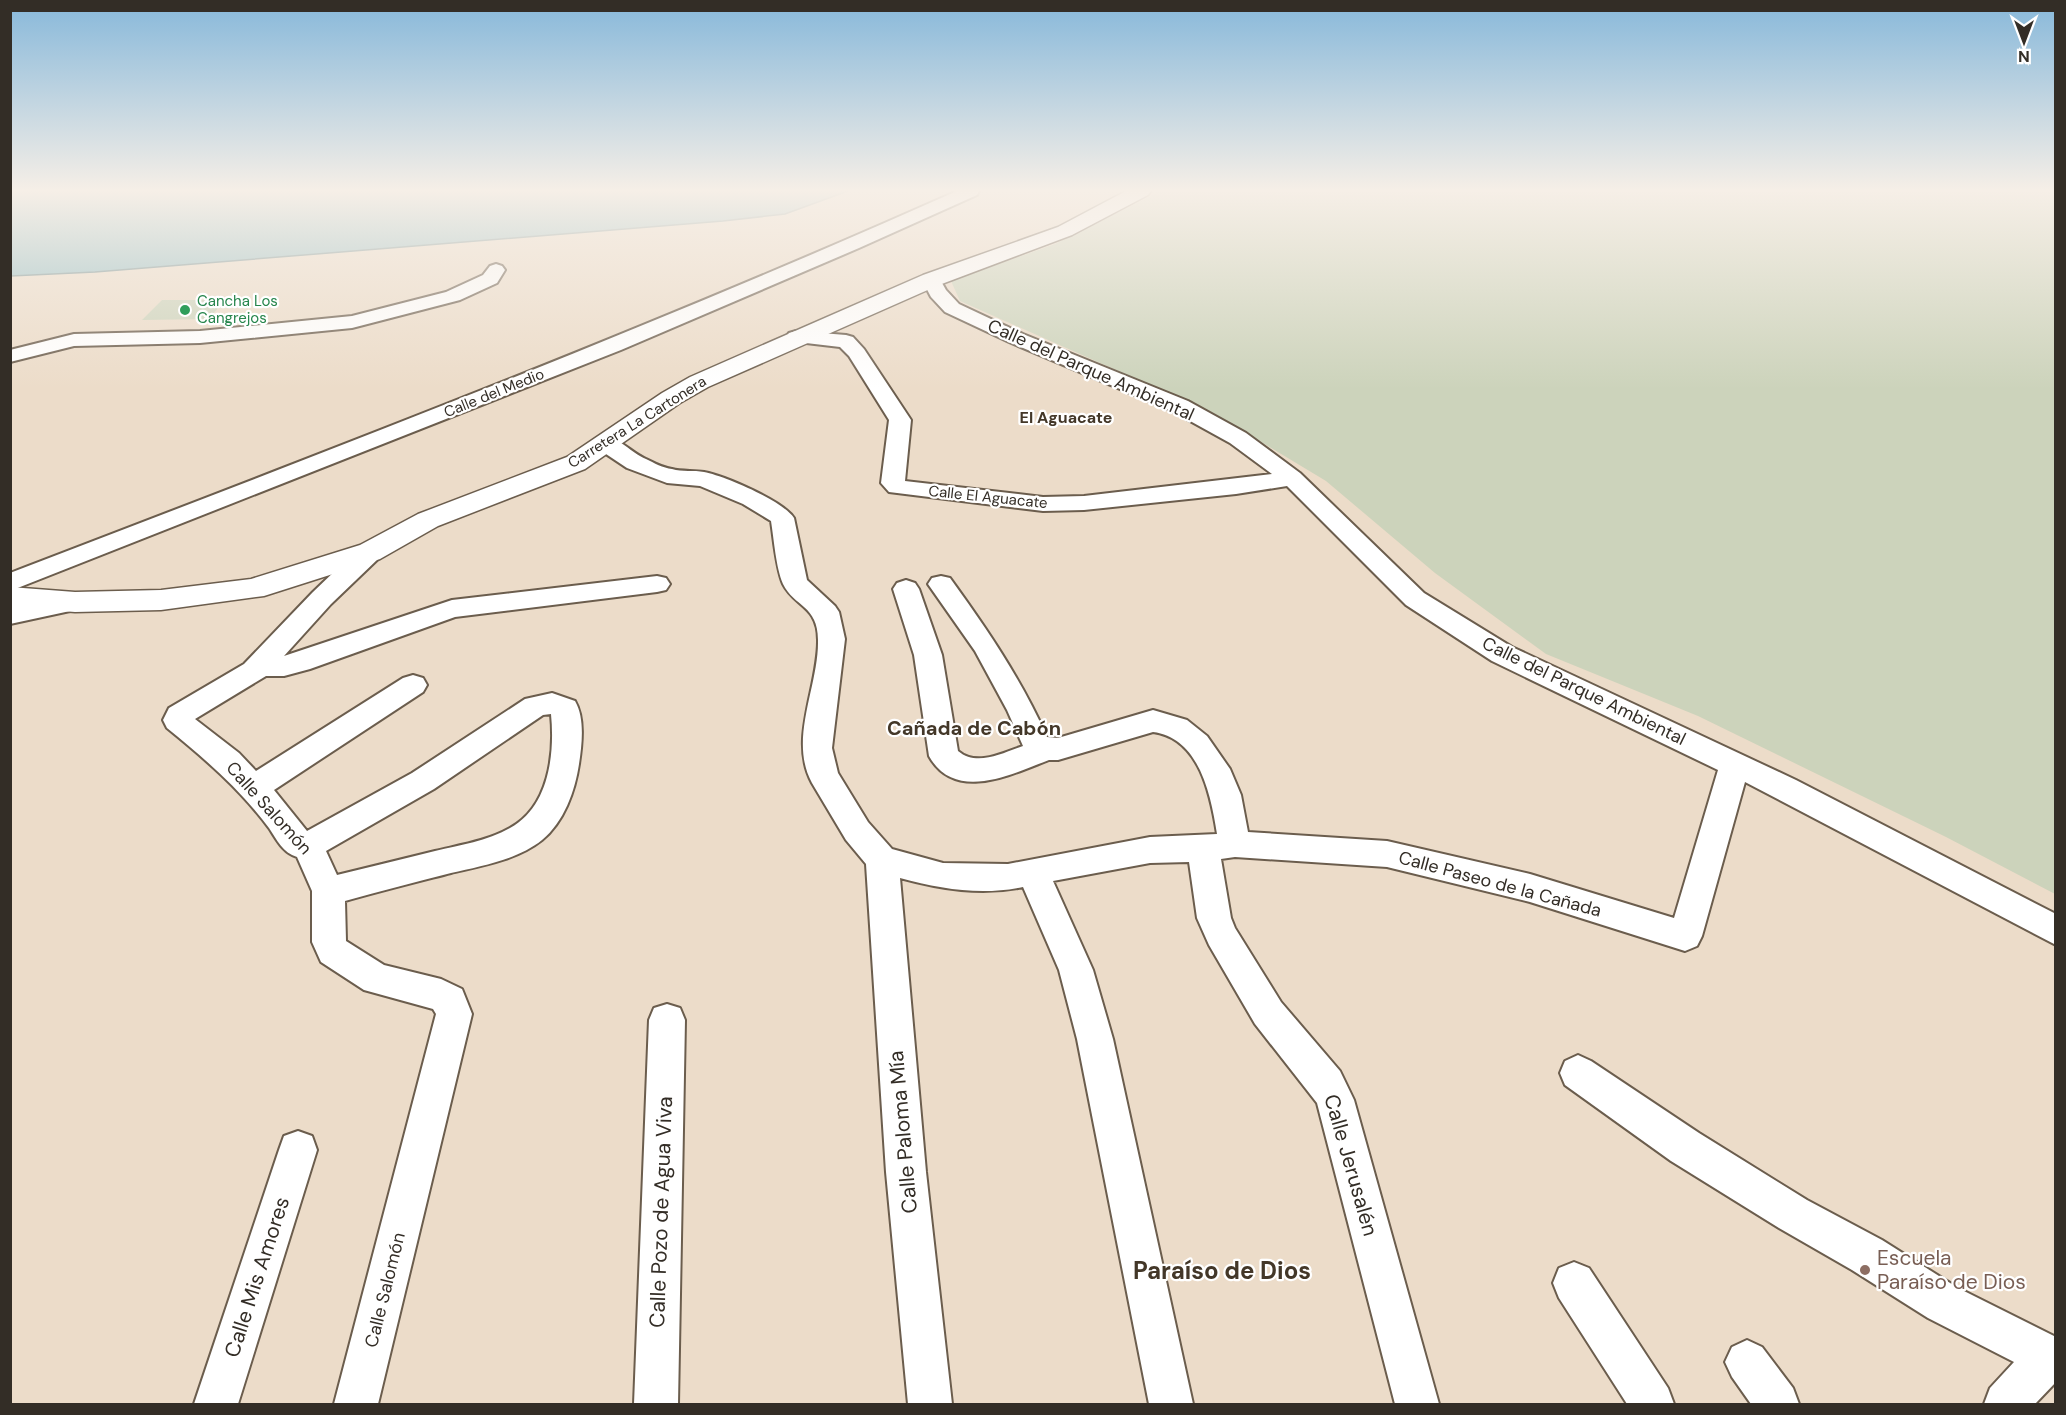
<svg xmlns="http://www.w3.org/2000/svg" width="2066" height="1415" font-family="'DM Sans',sans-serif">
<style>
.green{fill:#ccd3bb}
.water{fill:#97bfc5;stroke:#799395;stroke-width:1.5}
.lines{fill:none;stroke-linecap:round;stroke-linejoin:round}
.street-casing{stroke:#6b5d4d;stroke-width:4}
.secondary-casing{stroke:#6b5d4d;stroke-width:3}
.street{fill:#fff;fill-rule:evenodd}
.secondary{fill:#fff;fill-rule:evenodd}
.leisure-dot{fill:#2e9e5b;stroke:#fff;stroke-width:2}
.education-dot{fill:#8d6e63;stroke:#fff;stroke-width:2}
.labels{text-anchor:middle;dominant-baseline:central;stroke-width:4.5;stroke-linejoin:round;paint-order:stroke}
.far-leisure-label{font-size:15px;fill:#27864d;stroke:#fff;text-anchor:start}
.far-street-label{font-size:15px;fill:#332d26;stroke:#fff}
.far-neighbourhood-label{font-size:16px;font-weight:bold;fill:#433728;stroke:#fff}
.street-label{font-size:18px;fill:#332d26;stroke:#fff}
.neighbourhood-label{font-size:20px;font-weight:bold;fill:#433728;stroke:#fff}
.near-street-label{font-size:21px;fill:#332d26;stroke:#fff}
.near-education-label{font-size:21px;fill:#785e54;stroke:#fff;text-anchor:start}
.near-neighbourhood-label{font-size:24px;font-weight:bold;fill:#433728;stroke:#fff}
</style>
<rect width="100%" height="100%" fill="#ecdcc9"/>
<path class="green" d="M1161,191H2055V894L1946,837L1698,716L1546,654L1435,573L1326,481L1213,413L960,301L951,281L1055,244Z
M162,300H226L208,319L142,320Z"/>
<path class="water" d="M11,191H848L785,214L723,221L95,272L11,276Z"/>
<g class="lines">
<defs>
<path id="street" d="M957,191H979L977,195L859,248L621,350L10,591V573C328,451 646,330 957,191Z
M496,264L502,266L505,270L497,283L460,300L352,328L200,343L74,346L10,362V350L74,334L200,331L352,316L446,292L483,275L490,266Z
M931,274L938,276L946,290L959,304L1023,334L1188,401L1246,433L1300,473L1424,593L1512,647L1796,780L2056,914V945L1745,782L1702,936L1697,946L1685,951L1530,902L1387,867L1235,857L1221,859L1231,918L1235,928L1281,1002L1340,1071L1354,1100L1439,1404H1395L1317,1103L1255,1024L1209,945L1197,918L1189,862L1150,863L1053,881L1093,970L1113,1039L1193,1404H1149L1077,1039L1059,970L1023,887C981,896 941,889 900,878L926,1172L952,1404H908L886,1172L866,864L846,840L812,783C788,739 819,686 818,640C818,605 794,607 783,584C776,568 774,540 771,521L743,504L700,486L667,483L627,468L597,448L594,443L597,438C617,433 629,452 646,459C654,463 663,468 672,469C682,472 694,470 704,472C725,476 783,501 794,518L807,580L835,606L839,612L845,639L832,748L838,773L868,822L892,849L943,863L1008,864L1150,837L1217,834C1211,796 1200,738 1153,732L1058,760H1049C1012,774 955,803 929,756L914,655L893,589L897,583L906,580L915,583L919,589L942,655L958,751C977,767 1002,753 1023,746L1007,710L975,651L928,584L932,578L941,576L950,578C987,629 1021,679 1047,737L1058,738L1153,710L1187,720L1207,736L1230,769L1241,795L1248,832L1387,841L1530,874L1674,918L1718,770L1492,661L1406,605L1287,486L1236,494L1084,510L1043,511L889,492L881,483L889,420L849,356L840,347L789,341L786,337L789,333L796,331L846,335L853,337L864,349L911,420L905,481L1043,497L1084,496L1272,474L1230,443L1172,411L1009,342L945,312L931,297L922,280L924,276Z
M370,544L379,546L382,552L379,558L331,604L284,656L452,600L657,576L666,578L670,584L666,590L657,592L455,617L310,669L284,676H266L195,719L239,753L256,771L403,678L413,675L423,678L427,685L423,692L274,790L307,831L412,773L525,699L552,693L575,701C585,718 582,744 579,764C575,791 564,822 542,840C517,860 481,866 451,873C416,882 380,891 345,901L346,941L384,965L441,979L462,989L472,1014L378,1404H334L436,1014L433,1009L364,990L321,962L312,942V891L297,857C283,853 277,840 269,828C240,789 204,758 167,728L163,720L169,708L244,664L313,592L361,546ZM551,714C555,754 549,807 510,828C487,841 460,845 435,851C403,859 370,867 337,875L326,851L434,789L543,715Z
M75,593L84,596L88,602L84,608L10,624V606Z
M667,1004L680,1008L685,1020L678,1404H634L649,1020L654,1008Z
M1578,1055L1591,1061L1699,1133L1807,1200L1882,1240L1958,1288L2056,1337V1382L2035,1404H1984L1990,1388L2014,1362L1928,1318L1852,1270L1779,1228L1671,1161L1565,1085L1560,1073L1565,1061Z
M298,1131L312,1136L317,1150L238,1404H194L279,1150L284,1136Z
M1574,1262L1589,1268L1668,1388L1674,1404H1627L1559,1298L1553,1283L1559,1268Z
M1747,1340L1762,1347L1793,1388L1799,1404H1751L1732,1377L1725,1362L1732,1347Z"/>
<path id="secondary" d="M1126,191H1151L1148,195L1072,235L939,285L708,387L680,403L585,469L438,526L380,559L264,596L161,610L75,612L10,607V587L75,592L161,590L251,579L360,545L418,514L567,457L662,393L690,377L923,275L1058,227Z"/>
</defs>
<use href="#street" class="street-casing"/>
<use href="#secondary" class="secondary-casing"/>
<use href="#street" class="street"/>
<use href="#secondary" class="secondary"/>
</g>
<linearGradient id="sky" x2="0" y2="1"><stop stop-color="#87b8da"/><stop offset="0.49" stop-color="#f6efe7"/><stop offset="1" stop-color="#f6efe7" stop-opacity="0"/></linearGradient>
<rect width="2066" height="389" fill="url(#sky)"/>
<circle class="leisure-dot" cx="185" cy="310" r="6"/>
<circle class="education-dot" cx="1865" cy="1270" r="6"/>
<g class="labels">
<g class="far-leisure-label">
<text x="197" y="301">Cancha Los<tspan x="197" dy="17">Cangrejos</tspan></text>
</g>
<g class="far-street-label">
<text transform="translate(494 393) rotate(-22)">Calle del Medio</text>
<text transform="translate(637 422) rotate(-32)">Carretera La Cartonera</text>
<text transform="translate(988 497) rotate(6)">Calle El Aguacate</text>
</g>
<g class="far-neighbourhood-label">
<text x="1066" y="417">El Aguacate</text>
</g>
<g class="street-label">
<text transform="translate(1091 370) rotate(24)">Calle del Parque Ambiental</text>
<text transform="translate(1584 691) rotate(26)">Calle del Parque Ambiental</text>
<text transform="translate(269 808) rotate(48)">Calle Salomón</text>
<text transform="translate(1500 884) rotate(15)">Calle Paseo de la Cañada</text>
<text transform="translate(385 1290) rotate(-76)">Calle Salomón</text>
</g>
<g class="neighbourhood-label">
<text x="974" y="728">Cañada de Cabón</text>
</g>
<g class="near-street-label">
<text transform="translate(903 1132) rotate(-95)">Calle Paloma Mía</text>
<text transform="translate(1351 1165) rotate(74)">Calle Jerusalén</text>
<text transform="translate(661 1212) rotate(-88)">Calle Pozo de Agua Viva</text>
<text transform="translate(257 1277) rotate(-72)">Calle Mis Amores</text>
</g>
<g class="near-education-label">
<text x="1877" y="1258">Escuela<tspan x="1877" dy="24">Paraíso de Dios</tspan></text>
</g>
<g class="near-neighbourhood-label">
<text x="1222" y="1270">Paraíso de Dios</text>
</g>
</g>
<rect width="2066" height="1415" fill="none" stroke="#332d26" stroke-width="24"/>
<g transform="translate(2024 42) rotate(180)" stroke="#ffffff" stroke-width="4.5" paint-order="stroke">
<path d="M0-4.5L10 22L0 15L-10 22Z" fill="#332d26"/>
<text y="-9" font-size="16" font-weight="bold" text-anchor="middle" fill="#332d26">N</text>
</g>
</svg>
